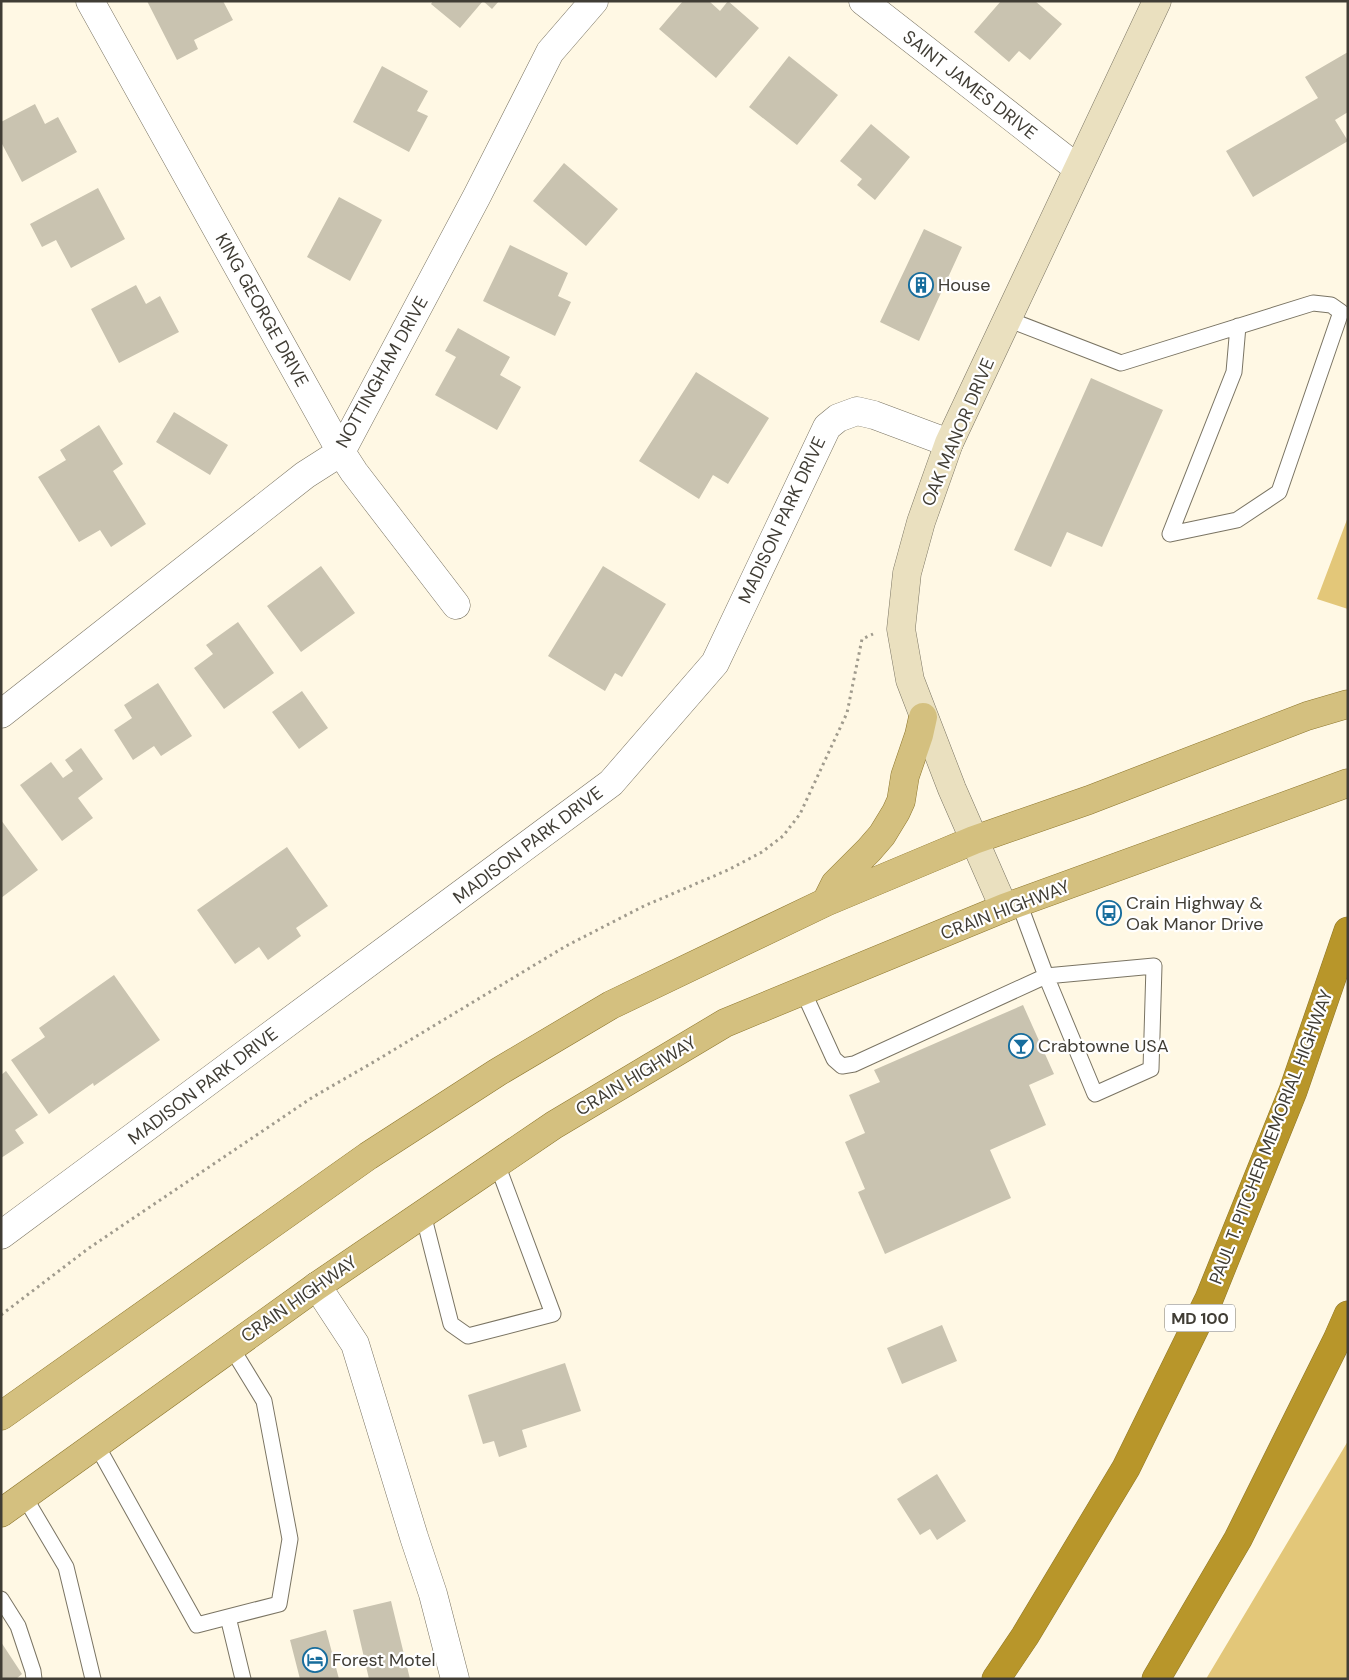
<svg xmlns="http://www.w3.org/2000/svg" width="1349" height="1680" font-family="'DM Sans',sans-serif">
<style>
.green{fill:#e3c779}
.building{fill:#c9c3b0}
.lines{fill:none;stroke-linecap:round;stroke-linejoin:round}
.lane-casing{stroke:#7a7463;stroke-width:17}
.street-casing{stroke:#7a7463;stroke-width:29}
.secondary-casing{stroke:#7a7463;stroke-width:29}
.primary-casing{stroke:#8e772e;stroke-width:29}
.highway-casing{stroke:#8e772e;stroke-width:29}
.path{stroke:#a09b8d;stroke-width:3;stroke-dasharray:2.5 4;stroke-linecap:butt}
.lane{stroke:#fff;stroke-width:15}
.street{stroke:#fff;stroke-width:28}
.secondary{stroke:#eae0bf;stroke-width:28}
.primary{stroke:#d4c07f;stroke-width:28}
.highway{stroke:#b8962a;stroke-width:28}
.labels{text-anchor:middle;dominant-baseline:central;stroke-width:4.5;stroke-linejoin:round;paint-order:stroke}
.shield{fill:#fff;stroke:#797772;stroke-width:1}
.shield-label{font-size:16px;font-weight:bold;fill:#403d35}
.street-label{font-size:18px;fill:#403d35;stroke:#fff}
.poi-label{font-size:18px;fill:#403d35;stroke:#fff;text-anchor:start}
</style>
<rect width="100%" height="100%" fill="#fff8e4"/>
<path class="green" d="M1348,517V609L1317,599Z
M1348,1441V1679H1206Z"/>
<path class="building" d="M147,1H223L233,20L194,40L198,49L177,60Z
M433,1H499L492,9L483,1L460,28L431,4Z
M683,1H709L720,11L728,1L759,28L716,78L659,29Z
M1001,1H1035L1062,24L1030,60L1019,51L1009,62L974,32Z
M1348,52V112L1335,120L1348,141L1253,197L1226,151L1318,98L1305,77Z
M789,56L838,95L797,145L749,107Z
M382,66L428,91L417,111L428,116L409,152L353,122Z
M35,104L45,124L58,117L77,152L22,182L1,142V122Z
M871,124L910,157L875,200L857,185L862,179L840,161Z
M564,163L618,209L586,246L533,201Z
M98,188L125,239L71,268L56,240L42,247L30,224Z
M339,197L382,220L350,281L307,257Z
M924,229L962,247L919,341L880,322Z
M510,245L568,273L558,296L571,302L555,336L483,301Z
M136,285L146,304L160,296L179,332L119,363L91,309Z
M458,328L510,357L500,375L521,387L497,430L435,395L456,357L445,351Z
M696,372L769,418L728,484L713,475L699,499L639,461Z
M1091,378L1163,410L1102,547L1067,532L1051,567L1014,550Z
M174,412L228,445L210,475L156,442Z
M99,425L123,464L113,471L146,524L111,547L100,530L79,542L38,477L66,460L60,450Z
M321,566L355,613L301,652L267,606Z
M603,566L666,604L622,677L615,673L605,691L548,656Z
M238,622L274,673L224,709L194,668L213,654L206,645Z
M158,683L192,736L161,756L154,746L133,760L114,730L132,718L124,705Z
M302,691L328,728L299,749L272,712Z
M81,748L103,779L78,798L93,818L62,841L20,785L51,762L63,778L73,771L65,760Z
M1,820L38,870L1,898Z
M287,847L328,906L296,928L301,936L268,960L259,947L235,964L197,910Z
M114,975L160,1040L94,1086L93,1083L49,1114L11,1060L45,1037L39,1028Z
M1023,1005L1054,1074L1029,1085L1046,1125L990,1150L1011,1198L885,1254L858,1192L865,1189L845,1142L865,1133L849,1095L880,1082L874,1070Z
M6,1071L38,1115L15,1130L24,1143L1,1158V1075Z
M942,1325L957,1361L902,1384L887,1348Z
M565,1363L581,1411L522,1430L527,1447L499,1457L494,1441L483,1444L468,1395Z
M937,1474L966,1521L937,1540L930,1529L920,1535L897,1499Z
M391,1601L410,1679H369L353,1610Z
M326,1630L339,1679H300L290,1640Z
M1,1642L22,1674L16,1679H1Z"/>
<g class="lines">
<defs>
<path id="lane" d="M1007,319L1121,363L1313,303L1331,305L1341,312L1279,492L1237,520L1170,534L1234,372L1238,326
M1154,966L1151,1069L1095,1094L1046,976Z
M803,991L834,1059L842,1066L854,1064L1046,976L1019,903
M423,1214L451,1324L468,1336L553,1314L497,1164
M231,1347L264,1401L290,1539L279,1604L228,1617L243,1679
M96,1444L197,1625L228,1617
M24,1496L66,1567L93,1679
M1,1599L18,1626L33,1671L34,1679"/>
<path id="street" d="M90,1L341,452L354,472L456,605
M863,1L1077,168
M1,714L305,475L341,452L477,196L550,52L594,1
M1,1235L611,783L715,663L827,427L838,418L857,411L874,415L949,443
M317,1286L355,1344L414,1537L433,1594L455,1679"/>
<path id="secondary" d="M1004,908L952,789L910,680L901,629L907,573L921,522L949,443L1157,1"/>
<path id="primary" d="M826,902L835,884L869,850L882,835L896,812L901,801L905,776L919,735L923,717
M1,1416L368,1156L498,1072L611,1005L826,902L974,840L1089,800L1307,716L1348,704
M1,1513L317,1286L554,1125L725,1023L1004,908L1348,783"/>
<path id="highway" d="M996,1679L1025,1636L1126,1468L1209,1299L1293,1091L1348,931
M1156,1679L1238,1539L1337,1340L1348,1315"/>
</defs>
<use href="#lane" class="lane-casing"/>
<use href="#street" class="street-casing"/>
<use href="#secondary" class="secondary-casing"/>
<use href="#primary" class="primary-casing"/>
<use href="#highway" class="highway-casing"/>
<path class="path" d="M1,1315L89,1248L313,1097L377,1060L566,946L644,906L728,870L762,852L783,836L800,814L847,713L862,639L873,634"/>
<use href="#lane" class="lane"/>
<use href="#street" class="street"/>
<use href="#secondary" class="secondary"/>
<use href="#primary" class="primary"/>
<use href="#highway" class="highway"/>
</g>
<defs>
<symbol id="building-ring" viewBox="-11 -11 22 22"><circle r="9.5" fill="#fff" stroke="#176d9d" stroke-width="1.5"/><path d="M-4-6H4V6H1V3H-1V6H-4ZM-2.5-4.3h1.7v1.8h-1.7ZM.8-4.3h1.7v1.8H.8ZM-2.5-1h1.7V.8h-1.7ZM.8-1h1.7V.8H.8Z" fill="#176d9d"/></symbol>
<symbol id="bus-ring" viewBox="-11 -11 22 22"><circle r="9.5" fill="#fff" stroke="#176d9d" stroke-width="1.5"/><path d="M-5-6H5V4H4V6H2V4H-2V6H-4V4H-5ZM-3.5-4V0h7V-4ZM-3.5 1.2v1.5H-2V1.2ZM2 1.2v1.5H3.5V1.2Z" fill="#176d9d"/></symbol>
<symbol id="bar-ring" viewBox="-11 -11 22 22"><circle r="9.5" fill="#fff" stroke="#176d9d" stroke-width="1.5"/><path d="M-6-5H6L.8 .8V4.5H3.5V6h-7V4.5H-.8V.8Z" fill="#176d9d"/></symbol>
<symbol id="hotel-ring" viewBox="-11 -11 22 22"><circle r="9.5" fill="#fff" stroke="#176d9d" stroke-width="1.5"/><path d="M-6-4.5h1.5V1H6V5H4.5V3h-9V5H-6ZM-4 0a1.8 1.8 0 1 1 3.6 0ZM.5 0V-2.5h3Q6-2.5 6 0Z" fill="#176d9d"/></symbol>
</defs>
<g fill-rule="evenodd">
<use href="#building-ring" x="907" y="271" width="28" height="28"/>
<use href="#bus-ring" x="1095" y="899" width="28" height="28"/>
<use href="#bar-ring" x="1007" y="1032" width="28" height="28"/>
<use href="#hotel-ring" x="301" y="1646" width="28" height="28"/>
</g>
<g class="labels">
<rect class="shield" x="1165" y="1304.5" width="70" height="27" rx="4"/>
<g class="shield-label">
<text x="1200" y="1318">MD 100</text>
</g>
<g class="street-label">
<text transform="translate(970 85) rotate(38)">SAINT JAMES DRIVE</text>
<text transform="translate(262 310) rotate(61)">KING GEORGE DRIVE</text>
<text transform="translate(382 372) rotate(-61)">NOTTINGHAM DRIVE</text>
<text transform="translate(958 432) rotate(-67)">OAK MANOR DRIVE</text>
<text transform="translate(782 520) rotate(-65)">MADISON PARK DRIVE</text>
<text transform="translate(528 845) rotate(-37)">MADISON PARK DRIVE</text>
<text transform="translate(1005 910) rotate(-21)">CRAIN HIGHWAY</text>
<text transform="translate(636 1076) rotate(-31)">CRAIN HIGHWAY</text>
<text transform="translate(203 1086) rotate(-37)">MADISON PARK DRIVE</text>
<text transform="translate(1271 1137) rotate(-69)">PAUL T. PITCHER MEMORIAL HIGHWAY</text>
<text transform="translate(299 1299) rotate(-35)">CRAIN HIGHWAY</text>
</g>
<g class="poi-label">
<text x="938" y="285">House</text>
<text x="1126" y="903">Crain Highway &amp;<tspan x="1126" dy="21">Oak Manor Drive</tspan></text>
<text x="1038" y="1046">Crabtowne USA</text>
<text x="332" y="1660">Forest Motel</text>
</g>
</g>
<rect width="1349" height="1680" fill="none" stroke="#403d35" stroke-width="5"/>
</svg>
